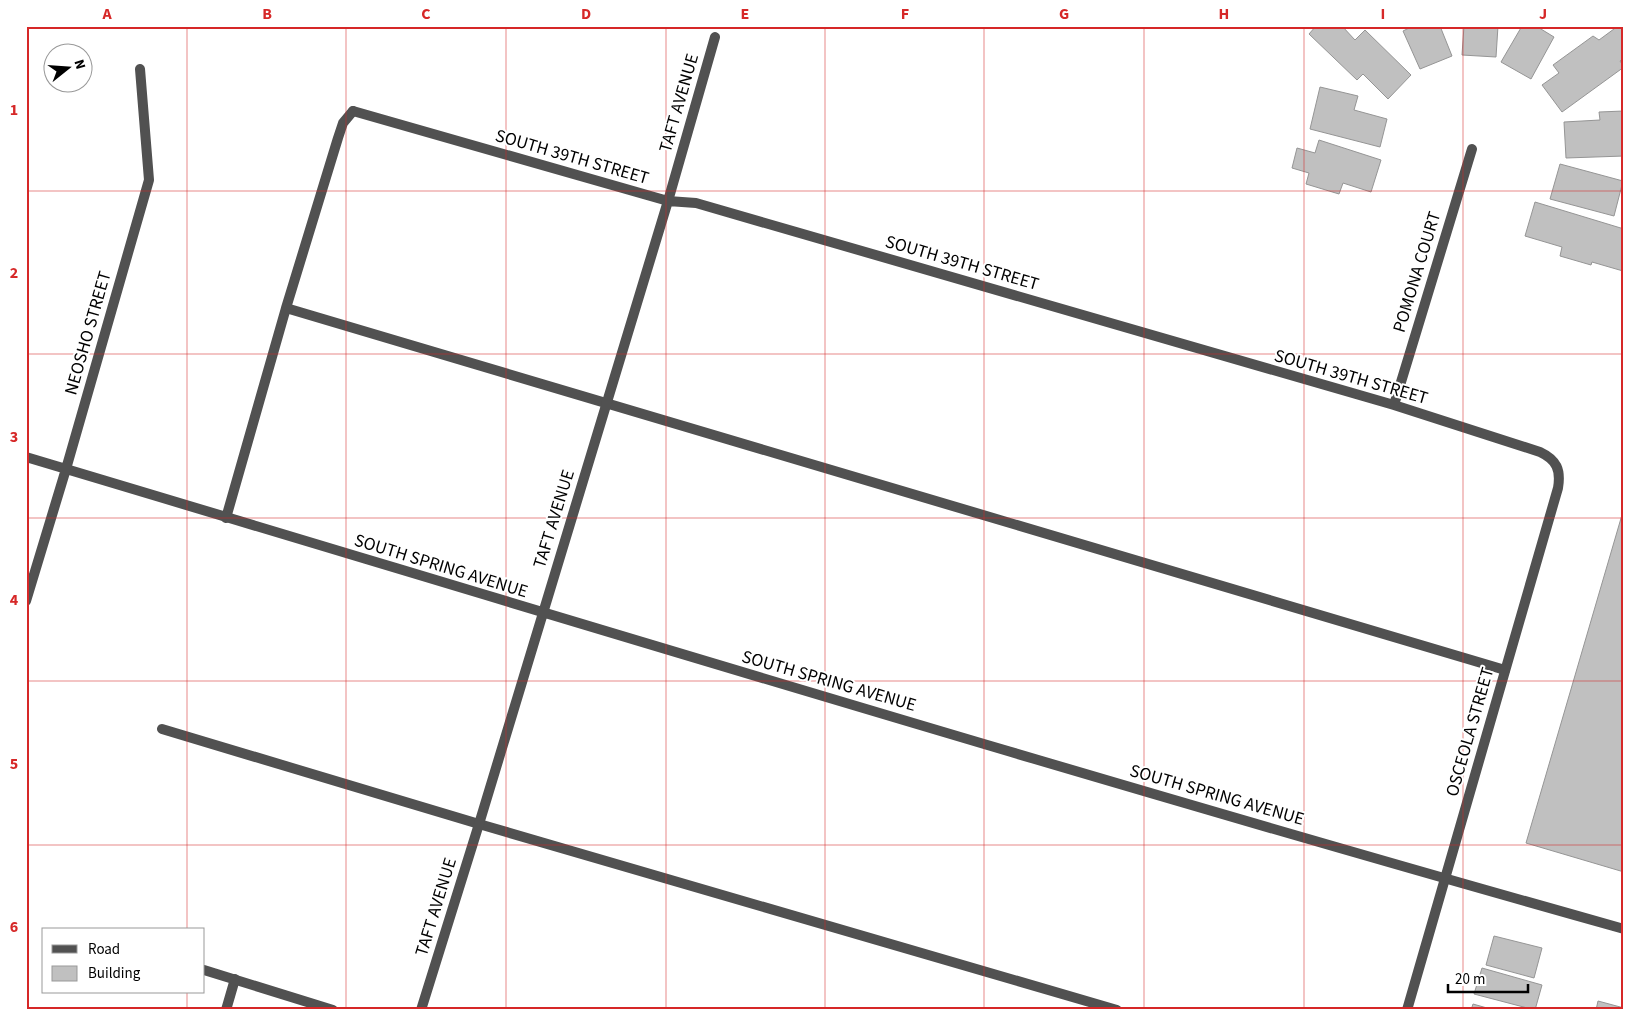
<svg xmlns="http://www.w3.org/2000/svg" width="1650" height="1036" font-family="'Source Sans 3',sans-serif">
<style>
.building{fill:#c0c0c0;stroke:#959595}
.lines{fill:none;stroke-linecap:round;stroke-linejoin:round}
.service{stroke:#515151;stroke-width:10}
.minor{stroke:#515151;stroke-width:10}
.grid{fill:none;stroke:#d62828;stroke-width:1;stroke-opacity:0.55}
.labels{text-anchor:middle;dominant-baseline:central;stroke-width:4;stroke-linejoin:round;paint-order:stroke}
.street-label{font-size:18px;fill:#000;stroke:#fff}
.neatline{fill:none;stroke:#d62828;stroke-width:2}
.grid-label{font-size:16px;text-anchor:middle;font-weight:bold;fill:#d62828}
</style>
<rect width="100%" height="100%" fill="#fff"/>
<path class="building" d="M1316,26H1342L1355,40L1365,30L1411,75L1388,99L1363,74L1357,80L1309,34Z
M1413,26H1440L1452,56L1420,69L1403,31Z
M1464,26H1498L1496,57L1462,55Z
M1522,26H1536L1554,37L1531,79L1501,62Z
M1618,26H1624V58L1620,61L1624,67L1562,112L1542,85L1559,73L1553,65L1593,36L1599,40Z
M1320,87L1358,96L1354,110L1387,119L1380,147L1310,129Z
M1624,111V156L1566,158L1564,122L1600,120L1599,112Z
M1319,140L1381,160L1371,192L1343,183L1339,194L1306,184L1309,173L1292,168L1297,148L1315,153Z
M1560,164L1623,181L1614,216L1550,199Z
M1535,202L1624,229L1623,271L1592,262L1591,265L1560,256L1562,247L1525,236Z
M1624,508V872L1526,843Z
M1494,936L1542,948L1534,978L1486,965Z
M1482,968L1542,985L1535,1010L1474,994Z
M1598,1001L1624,1008V1010H1596Z
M1473,1004L1494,1010H1471Z"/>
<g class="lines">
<path class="service" d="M286,308L338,138L343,123L353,111
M226,518L286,308L1505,670
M162,729L479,824L1117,1010
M226,1010L235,979"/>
<path class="minor" d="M353,111L668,201L696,203L1394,405L1540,452C1557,460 1561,470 1558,488L1407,1010
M1394,405L1472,149
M26,457C558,616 1089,779 1624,929
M26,601L66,469L149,180L140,69
M204,970L333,1010
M421,1010L479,824L668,201L715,37"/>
</g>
<path class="grid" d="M187,26V930M346,26V1010M506,26V1010M666,26V1010M825,26V1010M984,26V1010M1144,26V1010M1304,26V1010M1463,26V1010M26,191H1624M26,354H1624M26,518H1624M26,681H1624M26,845H1624M187,992V1010"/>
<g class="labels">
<g class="street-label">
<text transform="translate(679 103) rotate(-74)">TAFT AVENUE</text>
<text transform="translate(572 157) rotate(16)">SOUTH 39TH STREET</text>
<text transform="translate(962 263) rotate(16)">SOUTH 39TH STREET</text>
<text transform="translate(1417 272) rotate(-73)">POMONA COURT</text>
<text transform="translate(88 333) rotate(-74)">NEOSHO STREET</text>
<text transform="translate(1351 377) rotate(16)">SOUTH 39TH STREET</text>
<text transform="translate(554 519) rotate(-73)">TAFT AVENUE</text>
<text transform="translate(441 566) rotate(17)">SOUTH SPRING AVENUE</text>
<text transform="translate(829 681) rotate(16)">SOUTH SPRING AVENUE</text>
<text transform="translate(1470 732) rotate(-74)">OSCEOLA STREET</text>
<text transform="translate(1217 795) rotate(16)">SOUTH SPRING AVENUE</text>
<text transform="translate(436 907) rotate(-73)">TAFT AVENUE</text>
</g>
</g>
<rect width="1650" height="1036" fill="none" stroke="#ffffff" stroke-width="55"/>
<rect x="42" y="928" width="162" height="65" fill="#ffffff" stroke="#999999"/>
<rect x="52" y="945" width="25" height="8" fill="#515151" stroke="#999999"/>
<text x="88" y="954" font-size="15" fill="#000000">Road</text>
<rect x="52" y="966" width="25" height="15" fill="#c0c0c0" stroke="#999999"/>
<text x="88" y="978" font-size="15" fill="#000000">Building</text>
<g transform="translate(68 68) rotate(73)"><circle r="24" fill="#ffffff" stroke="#999999"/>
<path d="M0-4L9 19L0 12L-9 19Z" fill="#000000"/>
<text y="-8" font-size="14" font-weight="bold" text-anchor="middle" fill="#000000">N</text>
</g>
<path d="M1448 984v8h80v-8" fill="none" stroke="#000000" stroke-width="2.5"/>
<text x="1455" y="984" font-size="15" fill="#000000" stroke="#ffffff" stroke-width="4" paint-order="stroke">20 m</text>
<rect x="28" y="28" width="1594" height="980" class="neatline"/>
<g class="grid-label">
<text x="107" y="19">A</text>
<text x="267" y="19">B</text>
<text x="426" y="19">C</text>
<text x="586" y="19">D</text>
<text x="745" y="19">E</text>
<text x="905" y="19">F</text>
<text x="1064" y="19">G</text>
<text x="1224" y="19">H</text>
<text x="1383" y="19">I</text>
<text x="1543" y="19">J</text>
<text x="14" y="115">1</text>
<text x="14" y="278">2</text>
<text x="14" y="442">3</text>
<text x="14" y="605">4</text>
<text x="14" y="769">5</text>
<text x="14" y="932">6</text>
</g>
</svg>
